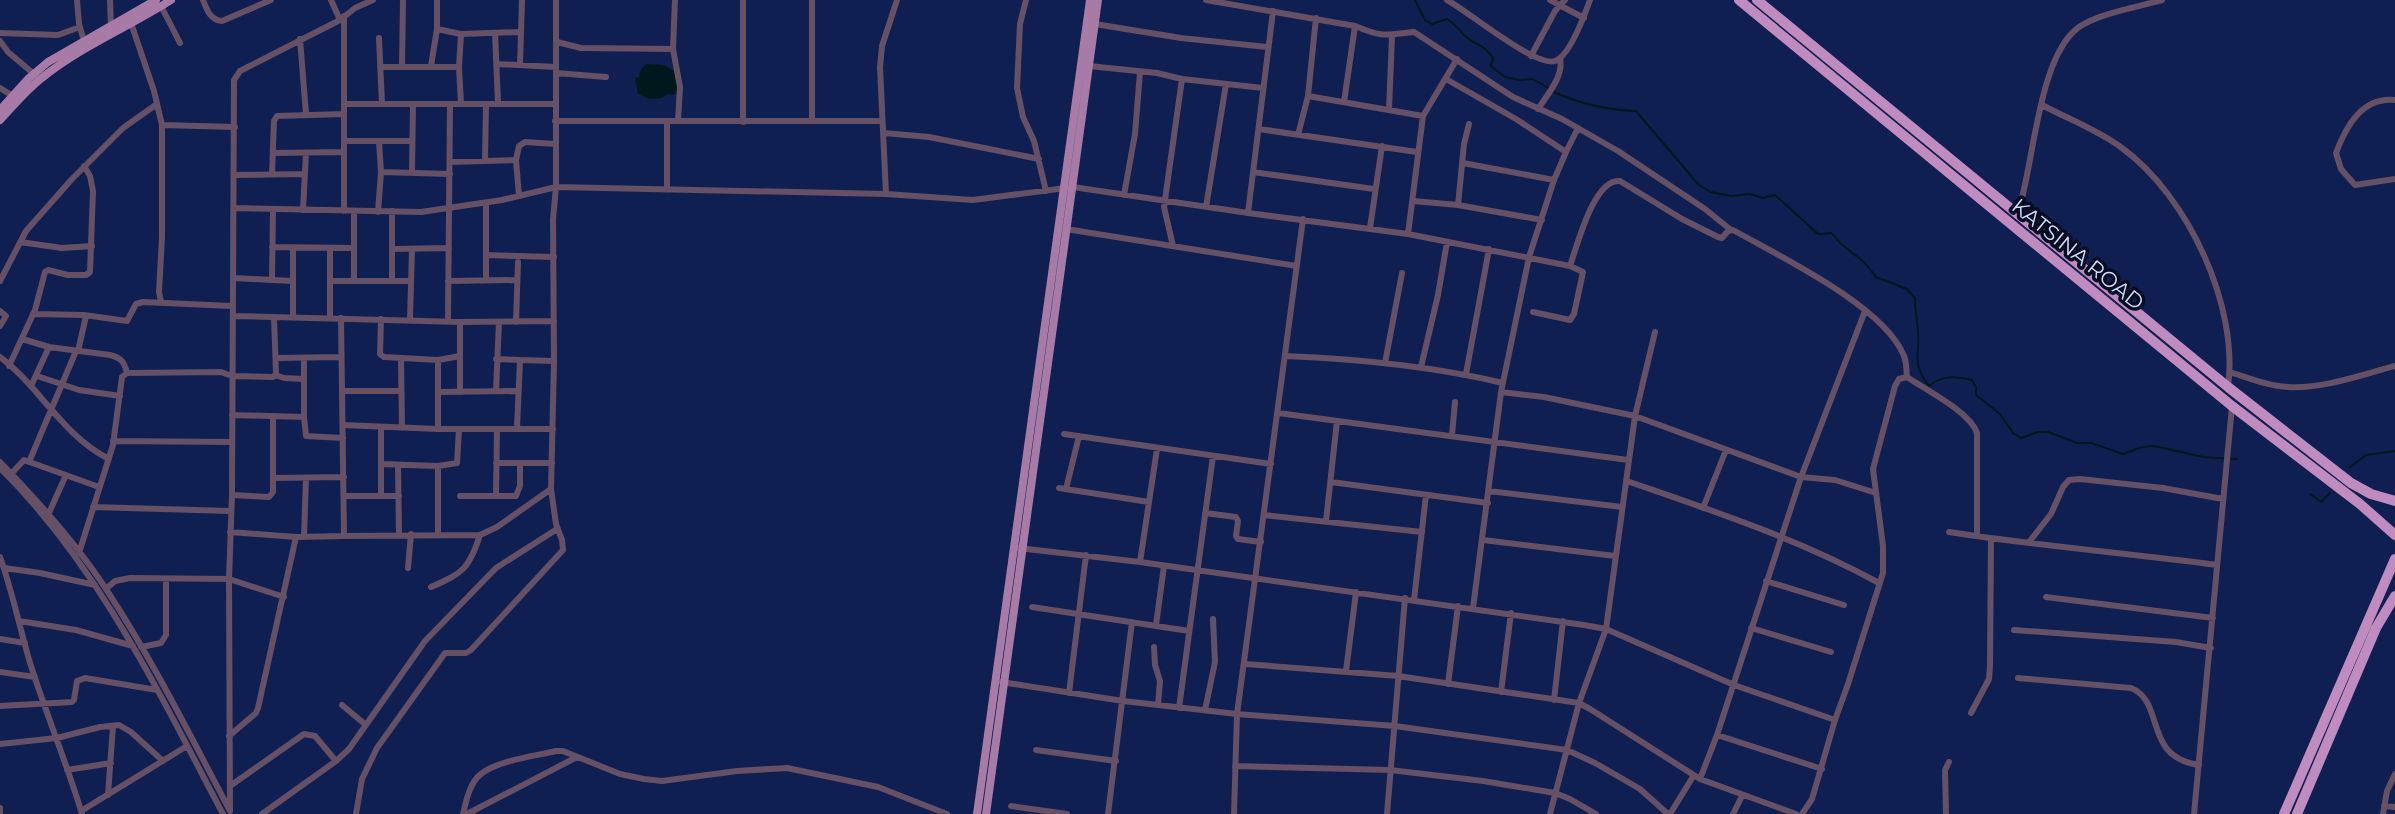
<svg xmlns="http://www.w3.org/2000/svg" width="2395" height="814" font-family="Montserrat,sans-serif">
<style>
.water{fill:#00181c}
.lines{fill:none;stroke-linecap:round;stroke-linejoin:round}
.stream{stroke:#00181c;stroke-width:2}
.minor{stroke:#665065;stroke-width:6}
.major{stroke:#a77ba6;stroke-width:8}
.highway{stroke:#c08cc0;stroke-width:10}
.labels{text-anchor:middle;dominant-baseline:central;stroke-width:7;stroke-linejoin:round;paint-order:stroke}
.street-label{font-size:21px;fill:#cfddfe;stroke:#050b21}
</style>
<rect width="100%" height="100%" fill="#0f1f51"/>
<path class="water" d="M646,64L664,65L674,71L678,89L674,95L667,94L662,98L649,99L638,94L635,78L639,77L641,69Z"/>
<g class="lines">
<path class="stream" d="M1415,0L1425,20L1432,24L1447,19C1455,24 1459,30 1465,36C1475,46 1483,43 1493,58L1491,66L1505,77L1520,80L1533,79L1548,88
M1552,91C1579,104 1607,110 1636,111L1698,184L1710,192L1732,196L1750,194L1763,198L1775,195L1818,234L1832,233L1840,243L1865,263L1876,277L1907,289L1915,298C1915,310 1917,320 1918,332C1920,358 1911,362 1929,386C1942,375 1956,376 1972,380L1976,387V395L2000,414L2013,433L2021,438L2038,432H2048L2077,443H2091L2123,454L2142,447L2154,446L2203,457L2237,459
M2349,468L2366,455L2395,451
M2310,494L2321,502L2330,493"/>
<path class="minor" d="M77,0L79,24L84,41
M110,0L111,26
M203,0C207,10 210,20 222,21L271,0
M331,0L340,20
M675,0L673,49L680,87L678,121
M743,0V122
M812,0V121
M1026,0L1020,24L1017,88L1023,117L1034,141L1046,191
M1206,0L1355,26C1384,38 1385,35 1414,32L1513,97L1562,119L1618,151L1705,209L1731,230
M1447,0C1468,11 1536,68 1555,61C1570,56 1585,14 1590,0
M1550,0L1584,18
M161,6L180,43
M344,16V211
M131,23L154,91L162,125V237L159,292L161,302
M1095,24L1181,38L1267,47
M437,29L461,34L520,32
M0,33L58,35L80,27
M495,33L498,103
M379,38L382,104
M300,39L306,114
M0,41L8,52L34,74
M557,42L581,48L673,49
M1531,56L1555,11L1565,0
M497,64L556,67
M520,65L522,0
M402,66L403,0
M431,66L437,29V0
M1089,66L1157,73L1182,79L1263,88
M380,67H459
M556,73L606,77
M1446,79L1516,119L1566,152L1554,180L1529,257L1501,392L1473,608
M0,88L13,96
M1308,96L1316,18
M2395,100C2362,97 2346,126 2336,153L2341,169L2355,185L2395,179
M1344,102L1355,26
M344,104H556
M461,104L459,67L461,34
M2042,105C2068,119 2098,130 2122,148C2188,196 2239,306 2228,387
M1538,109C1548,94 1564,76 1560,58
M1389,110L1392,36
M555,121H881
M667,121V190
M162,125L235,127
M1259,129L1417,152
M884,133L929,137L1039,159
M1298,135L1308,96L1423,116
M344,141H412
M1566,152L1578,128
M274,153L344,152
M485,160L486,104
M450,162L516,160
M1463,163L1554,180
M381,172L450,174
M412,172L413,104
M1253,172L1374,189
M272,174L274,121L277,116L344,114
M234,175L305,174
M886,194L880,67L882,46L897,0
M1124,195L1135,134L1140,72
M519,196L516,160L519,146L525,142L555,144
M1413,201L1458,205L1464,144L1469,124
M1458,205L1542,220
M1206,207L1226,84
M234,208L421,212L502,200L556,187L886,194L973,200L1073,187L1248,213L1408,234L1570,266L1583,272L1574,314L1570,320L1533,312
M303,210L306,153
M392,211V280
M378,212L381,172L379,141
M1248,213L1273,11
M2017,216C2034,168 2037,57 2079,27C2100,13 2138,7 2162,0
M1370,228L1382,146
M1066,229L1297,266
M1408,234L1423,116L1457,59
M20,242L62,248L92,246
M1173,246L1164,207L1182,79
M272,247L353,248
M330,248V318
M392,249L449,248
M486,255L554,257
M1570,266C1577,246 1594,178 1620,181L1682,219L1718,237L1722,238L1728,231L1733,230C1779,256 1884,306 1904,356C1907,363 1906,370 1907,377
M233,278L292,281
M272,280L273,209
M486,280V203
M0,281L26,231L72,179L123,128L157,104
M330,281H411
M354,281V211
M448,281L517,280
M0,311L6,316L0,326
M33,314L84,315L127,321L136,304L143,302L232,306
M233,316L460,322L554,321
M293,317V248
M341,318L344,536L480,535L497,527L551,489
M381,319L380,354L384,357L438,360L460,356
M410,320L412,249
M448,321L450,104
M516,322L518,262
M22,339L49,347L110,355C121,358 124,361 127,373L122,377L113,445L79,553
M78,351L86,316
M1285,356C1359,359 1432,366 1503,383
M0,357C40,387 63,436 109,459
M276,358L341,357
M401,359L402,428
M496,359L520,360
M1385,363L1402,273
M9,366L35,310L45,272L48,270L68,275H86L90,272L93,191L90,176L84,166
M1421,367L1438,295L1447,242
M2230,372C2249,378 2268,386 2288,387C2323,389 2361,375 2395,366
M127,373L221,372L232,376L273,377L276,374L274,317
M1466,374L1489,249
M275,375L284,378L304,379
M37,376L79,390L120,396
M1907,377C1926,390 1970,412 1977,433V536
M31,386L49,347
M342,391H401
M496,391L499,322
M438,392L518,391
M460,392V322
M1501,392L1544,397L1635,416L1801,477L1835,480L1876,493
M1278,413L1628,460
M232,415L304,417L306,436L343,438
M304,417V358
M343,425L438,429H553
M381,427V464L438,466V535
M517,428L520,360L554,361
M438,429V360
M1064,434L1271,464
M1452,435L1455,402
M113,441L231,442
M0,462C38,501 76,543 106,589C152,659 190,735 229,809
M29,462L76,351
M496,463H552
M381,464V496
M398,466L399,534
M438,466L457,463L459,429
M0,468C99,566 159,693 223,814
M11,474L24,460L99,487
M273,478L344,477
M1627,481C1713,511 1799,539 1879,583
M1331,482L1488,503
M1059,488L1149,502
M1066,489L1079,436
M1489,491L1622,507
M232,495L269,497L273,492V417
M344,496H399
M460,496H516L520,486V463
M496,496L497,429
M93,507L230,511
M1703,508L1726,450
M1205,513L1236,517L1238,521L1236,536L1238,539L1261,542
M48,515L66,475
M1264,515L1422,532
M1326,521L1337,421
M230,532L296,537
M1949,532C2038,546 2128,553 2217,565
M304,537L306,478
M1483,540L1615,556
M2030,541L2051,514L2063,487L2069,480L2080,479L2163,488L2223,499
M1018,548L1140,562L1584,625L1606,629L1734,685L1835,720
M0,557C13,593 20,630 31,666C47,716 67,764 82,814
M1140,562L1157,449
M4,568L40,573L95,585
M408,568L411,534
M1766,581L1844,605
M431,587C463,573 469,569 480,535
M106,589L115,581L130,578L229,579L284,597
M2046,597L2213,618
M1414,600L1426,495
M1032,607L1189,631
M19,621L76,630L133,646
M1156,625L1164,566
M1751,628L1831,652
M2014,630L2176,642L2211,648
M0,639L25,643
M141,647L161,643L166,635V579
M1154,647L1155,665L1160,681L1158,705
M1246,664L1398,676L1579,703L1590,709L1700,779L1796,814
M1346,671L1356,592
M0,672L35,677
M2018,678L2131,688C2166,702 2142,757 2199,765
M1001,682L1123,701L1237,714L1395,726L1567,750L1595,763L1640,789L1668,814
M1448,684L1458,606
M1501,692L1511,613
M1069,693L1086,555
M1554,700L1563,621
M342,705L366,725
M0,706L72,702L74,700L77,681L85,678L157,690
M1179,708L1213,456
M1205,710L1215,662L1213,619
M1971,713L1989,679L1990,666L1991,539
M1717,735L1822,769
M229,736L256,713L258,708L296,537L344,536
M0,744L57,738L100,727L119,725L131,732L163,761
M1036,750L1116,761
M1235,766L1390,770L1483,781L1555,793L1570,799L1596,814
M67,770L111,763
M1700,779L1717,735L1801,477L1865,311
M230,786L304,734L315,736L336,761
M108,795L113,726
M1011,806L1067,814
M2384,806L2395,807
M0,808V814
M81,811L187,746
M230,811L229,579L232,495L234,80L240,71L340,20L355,8L373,0
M262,814L336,761L349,749L425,641L496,568L557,529
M356,814L362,779L377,748L445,653H466L471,650L563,550L562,540L556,524L551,489L554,361L553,219L556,187V0
M463,814C466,801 470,782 481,774C498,760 536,756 556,751H563L620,774L644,779L662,781L737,771L787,768L878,787L947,814
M467,814L577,757
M1108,814L1132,622
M1234,814L1237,714L1303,219
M1387,814L1405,598
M1550,814L1579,703L1606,629L1635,416L1655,332
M1670,814L1694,775
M1733,814L1742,796
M1802,814L1812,799L1835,720L1848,684L1883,573V546L1873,469L1895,386L1899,379L1907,377
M1946,814L1945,770L1949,762
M2194,814L2232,406
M2383,814L2387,791L2395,774"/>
<path class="major" d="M0,110L29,78L48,62L156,0
M0,120C14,105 27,89 43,77C82,46 129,27 171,0
M977,814L1090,0
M986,814L1098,0"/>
<path class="highway" d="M1739,0L2232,406L2360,504L2395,535
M1757,0L2228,387L2351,483L2371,494L2395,501
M2284,814L2395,559
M2297,814L2376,628L2395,596"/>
</g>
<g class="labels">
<g class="street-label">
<text transform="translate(2078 254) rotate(39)">KATSINA ROAD</text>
</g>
</g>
</svg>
